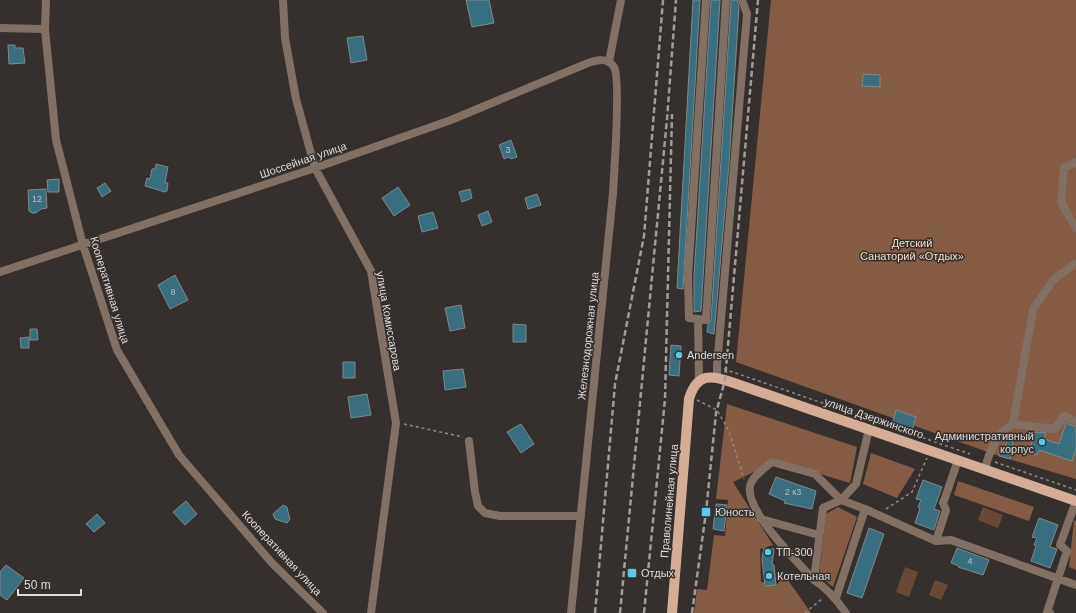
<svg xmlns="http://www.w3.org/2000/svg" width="1076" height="613" font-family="Arial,sans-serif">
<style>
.green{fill:#684937}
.forest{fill:#845c46}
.building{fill:#386e7e;stroke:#81888a}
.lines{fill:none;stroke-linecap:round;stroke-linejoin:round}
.path{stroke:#8e8a87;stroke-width:1.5;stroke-dasharray:3 3;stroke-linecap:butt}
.minor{stroke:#827065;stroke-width:8}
.major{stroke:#d3ad98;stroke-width:10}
.rail{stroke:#a09c9a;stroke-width:2.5;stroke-dasharray:6 3;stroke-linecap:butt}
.poi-dot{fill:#5bc7e7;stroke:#35302d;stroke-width:1.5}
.labels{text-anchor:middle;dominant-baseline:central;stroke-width:3;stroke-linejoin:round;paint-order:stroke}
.number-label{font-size:9px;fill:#b4c0c2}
.street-label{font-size:11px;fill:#dedbd9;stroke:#35302d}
.park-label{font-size:11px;fill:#f7dbcc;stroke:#35302d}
.poi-label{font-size:11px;fill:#dedbd9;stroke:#35302d;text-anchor:start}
</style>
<rect width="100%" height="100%" fill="#35302d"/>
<path class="green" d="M983,507L1003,515L998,528L978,520Z
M905,567L918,572L909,597L896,592Z
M935,580L948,585L941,600L929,595Z"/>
<path class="forest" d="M771,0H1076V479L999,456L736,362Z
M727,404L857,447L850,483L777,461L733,482L773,545L760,549L761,582L778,584L783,573L811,613H694L697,589L707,590L714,535L725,536L728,500L716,499Z
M871,453L915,469L897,498L863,484Z
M958,481L1034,507L1029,521L954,495Z
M838,507L857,517L833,587L819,576L826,514Z
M1074,520L1076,521V570L1069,567Z"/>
<path class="building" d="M466,0H489L494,23L472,27Z
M693,0H700L683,289L677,288Z
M711,0H720L701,311L694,312V277Z
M731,0H737L739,7L729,164L714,334L707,332L708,325L711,320Z
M363,36L367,60L351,63L347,38Z
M8,45H15V48H23L25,63L9,64Z
M863,74L880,75V87L862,86Z
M511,140L517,157L511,159L509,157L504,159L499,145Z
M156,164L168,167L165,183H168L167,191L165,192L145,186L147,178L150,179L152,169H155Z
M59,179V192H48L47,180Z
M105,183L111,191L102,197L97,188Z
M398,187L410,205L394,216L382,198Z
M46,189L47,208L41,209L36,213H32L29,211L28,190Z
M470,189L472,198L462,202L459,192Z
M537,194L541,205L528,209L525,198Z
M488,211L492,222L482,226L478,215Z
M433,212L438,228L422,232L418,216Z
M175,275L188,300L170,309L158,285Z
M461,305L465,328L450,331L445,308Z
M513,324L526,325V342H513Z
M30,329H37L38,340H30Z
M29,337V348H21L20,338Z
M671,345L681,346L679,376L669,375Z
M343,362H355V378H343Z
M463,369L466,387L445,390L443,371Z
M367,394L371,415L351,418L348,397Z
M896,410L916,417L912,431L892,424Z
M1066,423L1076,427V448L1072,461L1039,450L1037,455L1029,452L1035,432L1046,433L1044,439L1059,444Z
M521,424L534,444L521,453L507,432Z
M1007,440L1013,442L1010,459L999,456L1001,447L1005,448Z
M776,477L816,491L812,509L784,503L785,501L769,494Z
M923,480L942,487L934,509L940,511L934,530L915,523L920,508L918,507L921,500L916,499Z
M186,501L197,514L185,525L173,512Z
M716,504L727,505L724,531L713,529Z
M283,505L287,507L288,512L290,519L287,523L275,519L273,514Z
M97,514L105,523L94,532L86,524Z
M1039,518L1058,525L1050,547L1057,549L1050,568L1031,561L1036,546L1034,545L1037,538L1032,537Z
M869,528L884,534L862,598L847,593Z
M764,548L774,549L772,565H774L776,585L765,586L762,559Z
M957,548L989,560L983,575L958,567L959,566L951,563Z
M6,565L24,578L7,600L0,595V572Z"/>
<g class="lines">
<path class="path" d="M724,369L970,454
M697,400L717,410L729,431L744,479
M404,424L463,437
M995,462L1076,490
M886,509L912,492L927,458
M805,613L823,598"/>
<path class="minor" d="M46,0L45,29L56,140L83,245L117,350L179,455L272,563L323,613
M283,0L285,38L296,99L315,168L371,271L396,423L371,613
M706,0L688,277L689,318L706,320L726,0
M0,28L45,29
M609,62L621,0
M1076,162L1064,168L1061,202L1076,228
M0,272L315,168L451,120L588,63C597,60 608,57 614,67C621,78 614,175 613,193L571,613
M698,319L699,381
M717,377V366L747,14L742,0
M1013,424L1033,309L1054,279L1076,263
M469,441L475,492L478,506L485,513L500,516H581
M985,469C989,452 996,434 1013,424L1055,429L1064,416L1076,421
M761,519L819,535
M936,541L946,510L943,503L945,498L958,460
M814,580C799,563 737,504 752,481C756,474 766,467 772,462L815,474L841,500L865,509L936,541L951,540L1076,585
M836,598L865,509
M846,613C837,600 828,589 814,580L823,508L841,500L856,484L869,429
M1050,613L1047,612L1067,551L1060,545L1076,501"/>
<path class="major" d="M672,613L689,399C697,372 712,375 734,383L1076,501"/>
<path class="rail" d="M595,613L615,384L644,236L663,0
M620,613L667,119L676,0
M644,613L665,399L672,114
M692,613L706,512L716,413L725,380L758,0"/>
</g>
<g class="poi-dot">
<circle cx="679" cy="355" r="4"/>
<circle cx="1042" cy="442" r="4"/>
<rect x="701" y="507" width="10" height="10" rx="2"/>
<circle cx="768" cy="552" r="4"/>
<rect x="627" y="568" width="10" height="10" rx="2"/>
<circle cx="769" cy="576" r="4"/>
</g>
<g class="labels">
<g class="number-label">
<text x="508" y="150">3</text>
<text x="37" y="199">12</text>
<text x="173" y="292">8</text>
<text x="793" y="492">2 к3</text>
<text x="970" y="561">4</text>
</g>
<g class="street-label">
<text transform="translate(303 160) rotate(-19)">Шоссейная улица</text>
<text transform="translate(110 290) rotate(73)">Кооперативная улица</text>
<text transform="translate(389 321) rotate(80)">улица Комиссарова</text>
<text transform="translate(588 336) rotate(-84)">Железнодорожная улица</text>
<text transform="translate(874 418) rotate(19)">улица Дзержинского</text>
<text transform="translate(669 501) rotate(-85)">Праволинейная улица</text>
<text transform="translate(282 553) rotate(47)">Кооперативная улица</text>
</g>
<g class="park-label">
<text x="912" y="243">Детский<tspan x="912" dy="13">Санаторий «Отдых»</tspan></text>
</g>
<g class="poi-label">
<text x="687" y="355">Andersen</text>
<text x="1034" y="436" text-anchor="end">Административный<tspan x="1034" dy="13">корпус</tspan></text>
<text x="715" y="512">Юность</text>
<text x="776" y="552">ТП-300</text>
<text x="641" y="573">Отдых</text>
<text x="777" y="576">Котельная</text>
</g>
</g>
<path d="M18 589v6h63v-6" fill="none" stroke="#dedbd9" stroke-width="2"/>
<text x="24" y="589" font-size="12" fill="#dedbd9" stroke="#35302d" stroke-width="3" paint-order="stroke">50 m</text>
</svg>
